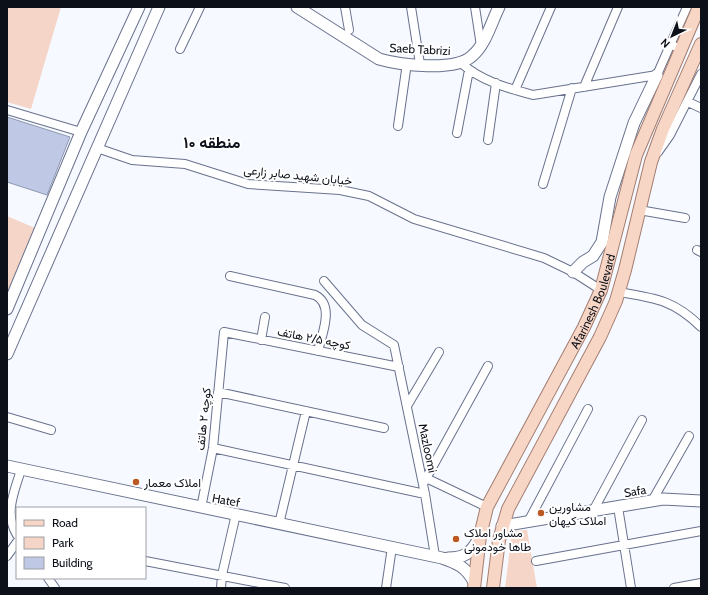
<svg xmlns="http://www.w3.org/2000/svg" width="708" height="595" font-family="Cabin,Vazirmatn,sans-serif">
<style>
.green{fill:#f5d5c7}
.building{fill:#bfc9e6;stroke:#8e98b3}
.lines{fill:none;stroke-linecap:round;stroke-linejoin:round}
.street-casing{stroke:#69728d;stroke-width:10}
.secondary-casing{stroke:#69728d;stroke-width:13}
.primary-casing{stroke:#a37e71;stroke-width:14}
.street{stroke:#fff;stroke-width:8}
.secondary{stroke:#fff;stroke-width:11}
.primary{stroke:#f8d6c6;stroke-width:12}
.poi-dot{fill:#bc5822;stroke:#fff;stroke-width:1.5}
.labels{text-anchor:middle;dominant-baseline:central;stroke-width:4;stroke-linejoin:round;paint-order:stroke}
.street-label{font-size:12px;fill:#0c1019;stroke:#fff}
.poi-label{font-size:12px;fill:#0c1019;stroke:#fff;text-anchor:start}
.district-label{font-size:16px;font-weight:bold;fill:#0c1019;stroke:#fff}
</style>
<rect width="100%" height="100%" fill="#f6f9ff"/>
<path class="green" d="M7,7H61L31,109L7,102Z
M7,216L35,228L7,296Z
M527,530L537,588H505L512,531Z"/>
<path class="building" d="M7,117L70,137L47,195L7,182Z"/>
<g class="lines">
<defs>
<path id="street" d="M345,7L349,30
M411,7L420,64
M475,7L481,46
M674,46L671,43L687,7
M180,49L200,7
M461,63C481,81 507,88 533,95L657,75L671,43
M584,87L618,7
M515,90L551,7
M688,102L701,108
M7,110L81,132
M398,126L407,63
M457,133L469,70
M488,140L496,83
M97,148L132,160L185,164L248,184L340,190L369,196L414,219L544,258L573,272L601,290
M658,152L670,135L701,74
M543,184L572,88
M639,210L685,218
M697,250L701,252
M230,276L315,295C335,305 322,334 318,351
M324,281L362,325L394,345L425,494L435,556
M619,292C655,298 674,300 701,327
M261,340L265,317
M218,392L384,428
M407,406L439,352
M7,417L51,430
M213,448L425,494
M426,478L487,507
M423,484L488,366
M652,501L689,436
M618,507L631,588
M201,508L213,448L224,332L399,367
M593,511L642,420
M528,522L588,409
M279,524L306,411
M17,535C4,514 14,492 21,470
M7,556L17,542
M145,561L285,588
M536,561L701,531
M48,578L55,588
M221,588L222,575L236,514
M386,588L392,547
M674,588L701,583"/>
<path id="secondary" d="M297,7L379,59C400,65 455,72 472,56C486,44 491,23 499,7
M573,272L583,262L593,256L602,242L610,197L634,123L657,75
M7,309L81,132L139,7
M7,354L159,7
M7,466L442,558C457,563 466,567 474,582
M502,526L663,499L701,501
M448,558C465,558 471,553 479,538"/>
<g id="primary">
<path id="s1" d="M474,588L480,536L487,507L584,327L601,290L636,155L699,7"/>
<path d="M493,588L499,540L508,509L600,337L616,301L625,270L651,162L663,129L701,44"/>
</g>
</defs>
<use href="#street" class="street-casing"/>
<use href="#secondary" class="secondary-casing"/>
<use href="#primary" class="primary-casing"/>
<use href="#street" class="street"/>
<use href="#secondary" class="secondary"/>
<use href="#primary" class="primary"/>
</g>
<g class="poi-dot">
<circle cx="136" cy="482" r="4"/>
<circle cx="541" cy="513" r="4"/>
<circle cx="456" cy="539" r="4"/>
</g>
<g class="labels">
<g class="street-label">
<text transform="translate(420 49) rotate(3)">Saeb Tabrizi</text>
<text transform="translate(298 175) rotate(6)">خیابان شهید صابر زارعی</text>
<text stroke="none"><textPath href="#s1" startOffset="314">Afarinesh Boulevard</textPath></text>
<text transform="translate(314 338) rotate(11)">کوچه ۲/۵ هاتف</text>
<text transform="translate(203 419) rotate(-84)">کوچه ۲ هاتف</text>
<text transform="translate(428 448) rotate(78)">Mazloomi</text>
<text transform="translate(635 491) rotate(-9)">Safa</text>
<text transform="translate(226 500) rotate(10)">Hatef</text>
</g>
<g class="poi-label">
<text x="144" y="482">املاک معمار</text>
<text x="549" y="506">مشاورین<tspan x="549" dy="14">املاک کیهان</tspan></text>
<text x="464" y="532">مشاور املاک<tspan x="464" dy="14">طاها خودمونی</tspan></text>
</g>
<g class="district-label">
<text x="212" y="142">منطقه ۱۰</text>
</g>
</g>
<rect width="708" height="595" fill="none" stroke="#0c1019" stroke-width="16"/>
<rect x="16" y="507" width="130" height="72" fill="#ffffff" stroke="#9e9fa3"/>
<rect x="24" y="520" width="20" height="6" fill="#f8d6c6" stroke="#9e9fa3"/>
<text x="52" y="527" font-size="12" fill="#0c1019">Road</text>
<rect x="24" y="537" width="20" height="12" fill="#f5d5c7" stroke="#9e9fa3"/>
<text x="52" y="547" font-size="12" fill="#0c1019">Park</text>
<rect x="24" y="557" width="20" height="12" fill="#bfc9e6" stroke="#9e9fa3"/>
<text x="52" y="567" font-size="12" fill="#0c1019">Building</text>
<g transform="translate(672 36) rotate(223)" stroke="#ffffff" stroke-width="3" paint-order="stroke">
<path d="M0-3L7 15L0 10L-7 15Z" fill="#0c1019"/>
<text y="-6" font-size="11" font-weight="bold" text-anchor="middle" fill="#0c1019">N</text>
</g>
</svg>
